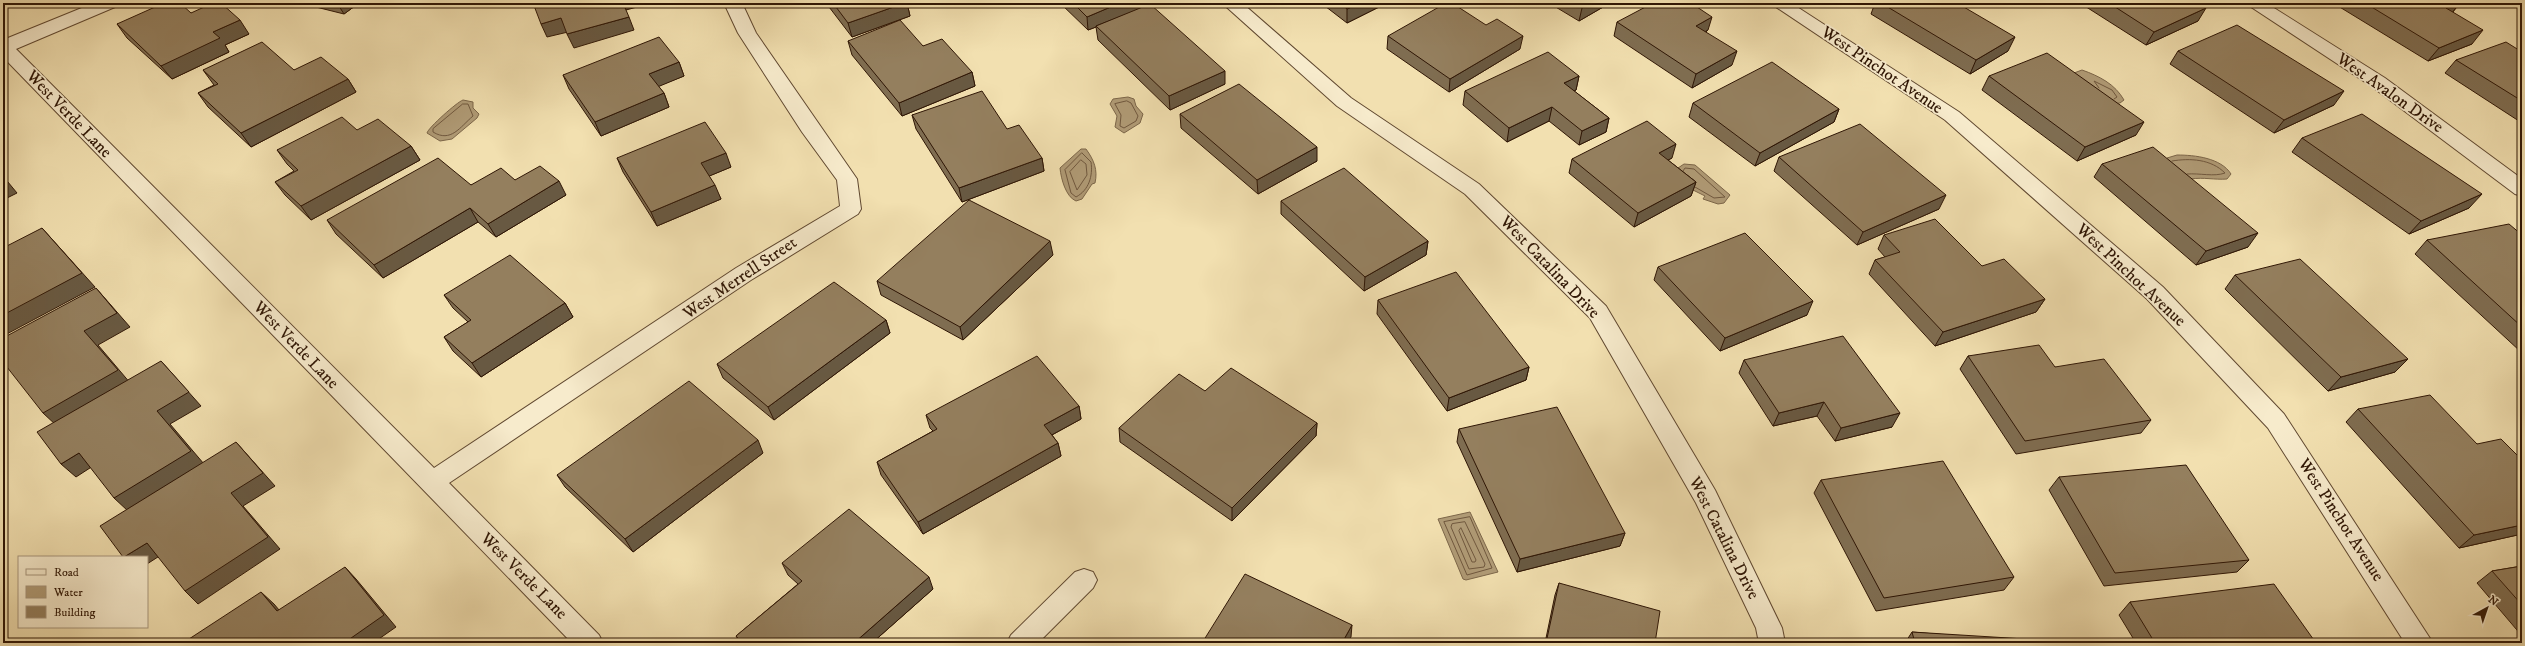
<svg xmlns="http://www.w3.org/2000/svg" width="2525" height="646" font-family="'IM FELL DW Pica',serif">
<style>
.water{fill:#b09b76;stroke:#7c6649}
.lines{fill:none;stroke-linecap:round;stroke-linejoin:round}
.shore{stroke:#70583e;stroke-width:1}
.street-casing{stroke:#604830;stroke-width:2}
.street{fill:#f7ebcc;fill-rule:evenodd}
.wall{fill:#7f6d51;stroke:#2f1605}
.shaded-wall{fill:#685942;stroke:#2f1605}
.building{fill:#947f5e;stroke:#2f1605}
.labels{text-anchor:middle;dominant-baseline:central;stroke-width:3.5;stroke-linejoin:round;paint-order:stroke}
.street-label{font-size:17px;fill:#2f1605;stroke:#f7ebcc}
</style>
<rect width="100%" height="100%" fill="#f2e0b0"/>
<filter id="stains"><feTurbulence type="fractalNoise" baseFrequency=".005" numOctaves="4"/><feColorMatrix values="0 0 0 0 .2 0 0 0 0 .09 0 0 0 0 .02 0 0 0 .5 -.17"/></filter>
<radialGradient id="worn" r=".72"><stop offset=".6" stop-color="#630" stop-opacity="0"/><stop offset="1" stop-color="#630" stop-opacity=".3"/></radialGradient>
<path class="water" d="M2082,70C2099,76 2115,84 2124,100L2120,103L2112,104L2074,73Z
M1128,97L1134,99L1136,106L1143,114L1140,123L1124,133L1115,127L1117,116L1110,104L1113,99Z
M463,100L473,102V108L479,114L477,118L452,139L440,141L427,133C428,128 457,102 463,100Z
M1081,149H1086C1094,160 1098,170 1095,183L1092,184L1082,199L1076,201C1066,197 1061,179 1060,168Z
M2177,155C2195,155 2221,158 2231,174L2227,179C2214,180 2204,177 2191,179L2164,163L2167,158Z
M1684,164L1695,165L1730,195L1724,203L1718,204L1703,199L1705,196L1681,184L1678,168Z
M1470,512L1498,572L1466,580L1463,579L1438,519Z"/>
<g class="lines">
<path class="shore" d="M2099,88L2094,81L2112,90L2117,97L2114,99
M1127,101L1131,103L1138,116L1136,121L1124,128L1120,126L1121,115L1115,104Z
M463,104H468L473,116C460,127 451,143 433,132V129Z
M1082,153L1091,162C1093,176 1089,190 1076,197L1071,193L1065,170Z
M1081,160L1086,164L1087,175L1077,190L1070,172Z
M2172,161C2190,158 2211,159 2225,173C2214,177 2200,173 2187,174
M1683,171L1685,168L1694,169L1725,197L1714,198L1695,187
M1470,517L1492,568L1467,575L1444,522Z
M1465,522L1485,564L1484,567L1469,569L1451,527L1452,524Z
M1461,528L1476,560L1475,562H1472L1459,531Z"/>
<defs>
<path id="street" d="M94,3H118L115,7L16,49L434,468L736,268L840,206L837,180L802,132L738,33L724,3H742L756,33L857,179L861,209L858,214L751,280L449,483L599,635L603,643H572L3,57V40Z
M1222,3H1242L1351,98L1479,184L1606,306L1715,490L1782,628L1785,643H1759L1756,628L1696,503L1590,318L1465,194L1337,106Z
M1770,3H1791L1959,112L2163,287L2284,414L2433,643H2405L2268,428L2147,299L1945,120Z
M2245,3H2266L2385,78L2522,179V196L2515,194L2371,86Z
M1084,569L1093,572L1097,580L1093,588L1038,643H1007L1011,635L1075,572Z"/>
</defs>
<use href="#street" class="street-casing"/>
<use href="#street" class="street"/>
</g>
<path class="wall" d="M300,3H359L344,14Z
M826,3H907L910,16L852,37Z
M1060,3H1144L1145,6L1225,84L1170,110L1098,40L1096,27L1088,30Z
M1321,3H1387L1347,23Z
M1549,3H1610L1579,21Z
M1875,3H1957L2008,51L1970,74L1871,14Z
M2080,3H2198V21L2146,45Z
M2340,3H2460L2453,12L2472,44L2428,61L2338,6Z
M191,13L249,34L225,45L229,52L172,79L127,38L117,24Z
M1617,22L1708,30L1706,32L1732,65L1692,88L1614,36Z
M1388,36L1520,49L1449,92L1387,49Z
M848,41L923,46L972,72L975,86L902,116L852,55Z
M2178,51L2334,105L2274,133L2170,64Z
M2522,52V123L2445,73L2456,60Z
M679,62L684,76L658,86L664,93L669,107L601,136L569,89L563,75Z
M203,70H294L348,79L356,92L251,147L208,107L198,93L214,85Z
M1579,76L1576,90L1574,91L1609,118L1606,132L1579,145L1549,121L1507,142L1463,105L1465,91Z
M1989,76L2136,135L2077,161L1982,90Z
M1693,103L1839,109L1834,122L1755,166L1689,117Z
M1180,114L1317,161L1258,194L1181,128Z
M912,115L1007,129L1042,158L1044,171L962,202L916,129Z
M357,130L411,146L420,160L311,220L285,195L275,182L294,171L287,164L277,150Z
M2302,138L2469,208L2409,234L2292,152Z
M1779,157L1939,209L1857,245L1774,171Z
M617,158L731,167L709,176L721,199L657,226L623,172Z
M1672,158L1668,160L1696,182L1691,196L1634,227L1569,173L1572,159Z
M2102,164L2248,247L2196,265L2094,177Z
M515,180L566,195L496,237L478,222L383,278L336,234L327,220L471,185Z
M1281,201L1428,241L1426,255L1364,291L1281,214Z
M1884,235L1982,266L2045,299L2036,312L1935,346L1869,274L1875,260L1885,257L1878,249Z
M2522,235V352H2521L2415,254L2427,240Z
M1053,255L963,340L881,295L877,281Z
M1658,267L1807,315L1720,351L1654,280Z
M2235,275L2408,359L2395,372L2328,391L2225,289Z
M444,295L565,303L573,317L481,377L453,351L444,337L468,322L453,308Z
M1378,300L1529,367L1526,380L1447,411L1377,314Z
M886,320L890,333L774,420L723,378L717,364Z
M1968,356L2055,367L2151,420L2141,433L2016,454L1960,369Z
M1744,360L1892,427L1835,441L1817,416L1773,426L1739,373Z
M1205,391L1317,423L1316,436L1232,521L1120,442L1119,428Z
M1079,406L1081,419L1052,435L1058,443L1061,456L923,534L881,475L877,462L933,431L930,428L926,415Z
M2358,409L2477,444L2522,460V534L2459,548L2346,422Z
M1459,429L1625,533L1620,546L1517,572L1457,442Z
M763,453L633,552L565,487L557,475Z
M2059,477L2249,560L2237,572L2104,586L2049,490Z
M1821,480L2014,577L2004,590L1876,611L1814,493Z
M782,563L933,589L872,643H740L736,636L798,584L788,575Z
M2522,566V636L2477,583L2492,571Z
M1559,583L1655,643H1545L1555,595Z
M2130,602L2316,643H2136L2119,615Z
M1912,632L2042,643H1905Z"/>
<path class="shaded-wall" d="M337,3H359L344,14Z
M623,3H648V4L626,10Z
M905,3H907L910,16L852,37L848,23Z
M1120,3H1144L1145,7L1096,26V27L1088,30L1087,17Z
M1360,3H1387L1347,23V9Z
M1589,3H1610L1579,21L1582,8Z
M2458,3H2460L2450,15L2446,8Z
M2206,8L2198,21L2146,45L2154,32Z
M629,17L634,30L574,48L567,34Z
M1712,17L1708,30L1692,39L1696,26Z
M561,18L568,32L547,37L541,24Z
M240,20L249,34L225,45L229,52L172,79L161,66L213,32Z
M2483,30L2472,44L2428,61L2439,48Z
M1523,36L1520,49L1449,92L1450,79Z
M2015,37L2008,51L1970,74L1976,60Z
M1737,51L1732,65L1692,88L1696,74Z
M679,62L684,76L655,88L649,74Z
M1225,71V84L1170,110L1169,96Z
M972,72L975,86L902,116L899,103Z
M1579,76L1576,90L1562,97L1564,83Z
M348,79L356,92L251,147L241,133Z
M2344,91L2334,105L2274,133L2284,120Z
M664,93L669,107L601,136L595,122Z
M1552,107L1549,121L1507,142L1509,128Z
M1839,109L1834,122L1755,166L1760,153Z
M1609,118L1606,132L1579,145L1582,131Z
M2144,122L2136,135L2077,161L2085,147Z
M1676,144L1672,158L1655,167L1659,153Z
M411,146L420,160L311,220L301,206Z
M1317,147V161L1258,194L1257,180Z
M726,153L731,167L707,177L701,163Z
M1042,158L1044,171L962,202L959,188Z
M3,176L17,193L3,200Z
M559,181L566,195L496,237L488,224Z
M1696,182L1691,196L1634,227L1638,213Z
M715,185L721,199L657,226L651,212Z
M2482,194L2469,208L2409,234L2421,221Z
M1946,195L1939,209L1857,245L1863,232Z
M470,208L478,222L383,278L374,265Z
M42,228L95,287L3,336V315Z
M2258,233L2248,247L2196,265L2206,251Z
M1050,241L1053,255L963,340L960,327Z
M1428,241L1426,255L1364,291L1365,277Z
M96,288L130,327L98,345L131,384L57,426L43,413L84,331Z
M2045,299L2036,312L1935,346L1943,332Z
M1813,301L1807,315L1720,351L1725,338Z
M565,303L573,317L481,377L472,363Z
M886,320L890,333L774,420L768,407Z
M2408,359L2395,372L2328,391L2341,377Z
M161,361L201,406L170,424L204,464L128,511L114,498L157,411Z
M1529,367L1526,380L1447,411L1449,398Z
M1824,402L1817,416L1773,426L1779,413Z
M1079,406L1081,419L1046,438L1044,425Z
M1900,413L1892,427L1835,441L1841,428Z
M1317,423L1316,436L1232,521V508Z
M758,440L763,453L633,552L625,539Z
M236,442L275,486L243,506L280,549L198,604L185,591L231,493Z
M1058,443L1061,456L923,534L918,522Z
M79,453L93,466L76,477L61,464Z
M2522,525V534L2459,548L2474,535Z
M1625,533L1620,546L1517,572L1520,559Z
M147,543L161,555L147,564V557H124Z
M345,567L356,579L396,627L373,643H344Z
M929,577L933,589L872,643H854Z
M261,592L274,604L290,623L277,611Z
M1352,625L1351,637L1347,643H1342Z"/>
<path class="building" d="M164,3H180L191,13L213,3H221L240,20L213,32L220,38L161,66L117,24Z
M533,3H623L629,17L567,34L561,18L541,24Z
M833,3H905L848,23Z
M1073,3H1120L1087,17Z
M1340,3H1360L1347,9Z
M1446,3H1452L1486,25L1497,19L1523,36L1450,79L1388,36Z
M1574,3H1589L1582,8Z
M1653,3H1691L1712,17L1696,26L1737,51L1696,74L1617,22Z
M1881,3H1957L2015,37L1976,60Z
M2109,3H2198L2206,8L2154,32Z
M2365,3H2458L2446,8L2483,30L2439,48Z
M1150,4L1225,71L1169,96L1096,26Z
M900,20L923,46L942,39L972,72L899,103L848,41Z
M2237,25L2344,91L2284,120L2178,51Z
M659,37L679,62L649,74L664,93L595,122L563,75Z
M262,42L294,70L321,57L348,79L241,133L198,93L218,84L203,70Z
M2506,42L2522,52V101L2456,60Z
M1548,52L1579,76L1564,83L1609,118L1582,131L1552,107L1509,128L1465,91Z
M2047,53L2144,122L2085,147L1989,76Z
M1772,62L1839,109L1760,153L1693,103Z
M1239,84L1317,147L1257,180L1180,114Z
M982,91L1007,129L1019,125L1042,158L959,188L912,115Z
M2362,114L2482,194L2421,221L2302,138Z
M342,117L357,130L378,119L411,146L301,206L275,182L298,170L277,150Z
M1647,121L1676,144L1659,153L1696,182L1638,213L1572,159Z
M705,122L726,153L701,163L715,185L651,212L617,158Z
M1860,124L1946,195L1863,232L1779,157Z
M2153,147L2258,233L2206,251L2102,164Z
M438,158L471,185L501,168L515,180L540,166L559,181L488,224L470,208L374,265L327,220Z
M1344,168L1428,241L1365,277L1281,201Z
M969,200L1050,241L960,327L877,281Z
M1935,219L1982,266L2004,259L2045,299L1943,332L1875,260L1900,252L1884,235Z
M2509,224L2522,235V327L2427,240Z
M42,228L82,273L3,315V248Z
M1745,233L1813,301L1725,338L1658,267Z
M510,255L565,303L472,363L444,337L471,320L444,295Z
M2300,259L2408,359L2341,377L2235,275Z
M1456,272L1529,367L1449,398L1378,300Z
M834,282L886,320L768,407L717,364Z
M96,288L117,313L84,331L118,370L43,413L3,362V338Z
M1843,336L1900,413L1841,428L1824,402L1779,413L1744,360Z
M2039,345L2055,367L2104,359L2151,420L2025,441L1968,356Z
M1037,356L1079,406L1044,425L1058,443L918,522L877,462L937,429L926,415Z
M161,361L189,392L157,411L191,451L114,498L79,453L61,464L37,432Z
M1231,368L1317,423L1232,508L1119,428L1179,374L1205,391Z
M689,381L758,440L625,539L557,475Z
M2430,395L2477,444L2501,439L2522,460V525L2474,535L2358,409Z
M1557,407L1625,533L1520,559L1459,429Z
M236,442L263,473L231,493L268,537L185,591L147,543L124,557H123L100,526Z
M1943,461L2014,577L1884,598L1821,480Z
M2186,465L2249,560L2115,573L2059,477Z
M849,509L929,577L854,643H743L736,636L802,581L782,563Z
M2522,566V605L2492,571Z
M345,567L384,615L344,643H192L189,639L261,592L277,611Z
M1245,574L1352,625L1342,643H1202Z
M1559,583L1660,611L1655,643H1546Z
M2274,584L2316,643H2155L2130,602Z
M1912,632L2041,640L2042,643H1915Z"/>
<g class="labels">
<g class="street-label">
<text transform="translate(1882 70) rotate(34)">West Pinchot Avenue</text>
<text transform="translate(2390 93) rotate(35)">West Avalon Drive</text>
<text transform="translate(69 114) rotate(46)">West Verde Lane</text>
<text transform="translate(1550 267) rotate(46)">West Catalina Drive</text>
<text transform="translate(2131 275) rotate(43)">West Pinchot Avenue</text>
<text transform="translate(740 278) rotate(-34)">West Merrell Street</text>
<text transform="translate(296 345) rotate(46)">West Verde Lane</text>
<text transform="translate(2341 520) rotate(57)">West Pinchot Avenue</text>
<text transform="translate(1724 538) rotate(63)">West Catalina Drive</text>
<text transform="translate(524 576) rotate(45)">West Verde Lane</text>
</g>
</g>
<rect width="2525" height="646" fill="none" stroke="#f2e0b0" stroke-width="16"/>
<rect x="4" y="4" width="2517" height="638" fill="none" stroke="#2f1605" stroke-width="2"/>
<rect x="8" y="8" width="2509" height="630" fill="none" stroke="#2f1605"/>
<rect x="18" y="556" width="130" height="72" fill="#f7ebcc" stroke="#a7967c"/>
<rect x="26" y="569" width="20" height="6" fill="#f7ebcc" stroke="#a7967c"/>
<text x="54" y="576" font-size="12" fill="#2f1605">Road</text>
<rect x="26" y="586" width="20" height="12" fill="#b09b76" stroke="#a7967c"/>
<text x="54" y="596" font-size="12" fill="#2f1605">Water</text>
<rect x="26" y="606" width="20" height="12" fill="#947f5e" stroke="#a7967c"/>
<text x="54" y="616" font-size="12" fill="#2f1605">Building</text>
<g transform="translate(2487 608) rotate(40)" stroke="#f7ebcc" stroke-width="3" paint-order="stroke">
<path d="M0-3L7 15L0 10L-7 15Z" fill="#2f1605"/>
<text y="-6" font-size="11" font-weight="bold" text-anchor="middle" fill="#2f1605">N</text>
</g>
<rect width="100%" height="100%" filter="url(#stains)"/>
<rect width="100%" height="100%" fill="url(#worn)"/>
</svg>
